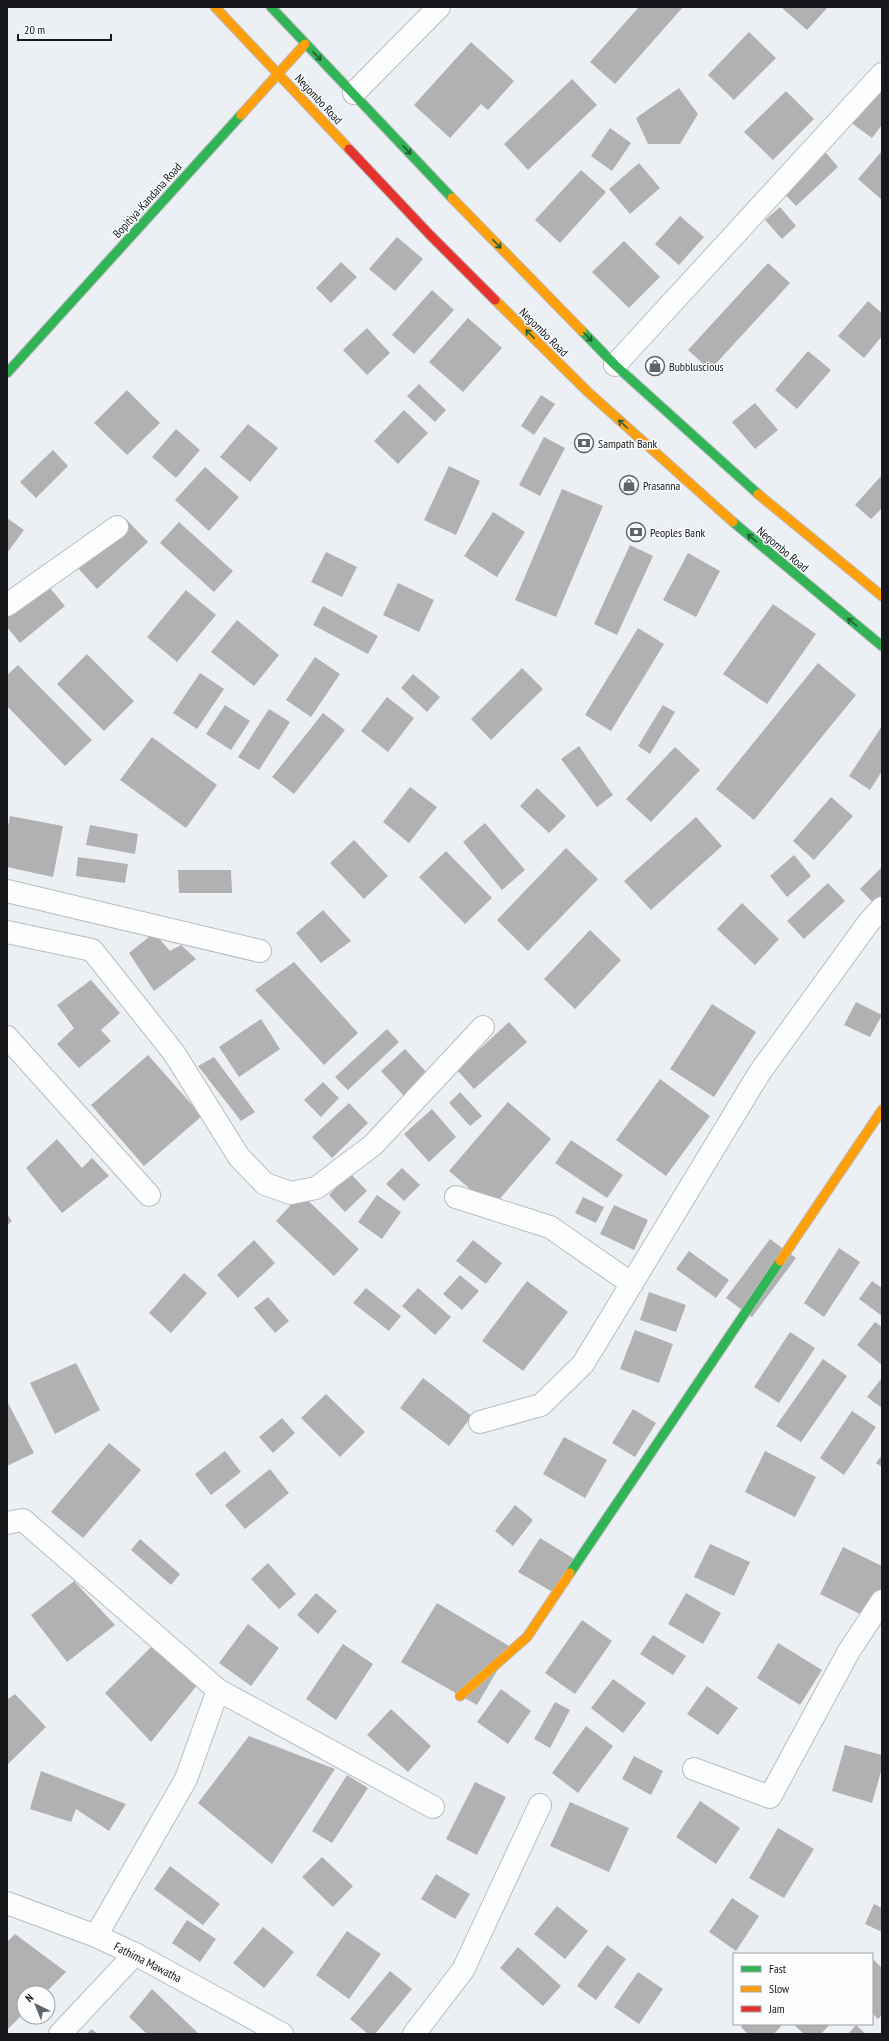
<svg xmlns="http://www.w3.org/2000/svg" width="889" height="2041" font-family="'PT Sans Narrow',sans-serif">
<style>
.building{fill:#b1b1b2}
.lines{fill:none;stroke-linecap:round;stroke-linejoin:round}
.street-casing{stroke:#b9bcbf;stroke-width:24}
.fast-casing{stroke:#b9bcbf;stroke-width:11}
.slow-casing{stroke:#b9bcbf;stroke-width:11}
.jam-casing{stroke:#b9bcbf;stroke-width:11}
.street{stroke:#fcfdfd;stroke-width:22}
.fast{stroke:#30b455;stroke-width:9}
.slow{stroke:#ff9f0a;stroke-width:9}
.jam{stroke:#e5322d;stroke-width:9}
.oneway{stroke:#225e35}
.labels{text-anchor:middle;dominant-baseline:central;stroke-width:3;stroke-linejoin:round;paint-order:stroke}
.street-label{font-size:12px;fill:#16181b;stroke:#fafcfd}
.poi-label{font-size:12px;fill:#16181b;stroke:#fafcfd;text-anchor:start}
</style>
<rect width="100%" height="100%" fill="#ecf0f4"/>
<path class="building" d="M639,7H683L615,84L590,62Z
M781,7H828L807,30Z
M749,32L776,58L734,100L708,75Z
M471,42L514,81L488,110L481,104L450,138L414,105Z
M572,79L597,105L528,170L504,144Z
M882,80V125L872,138L850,122Z
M679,88L698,114L680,144H648L636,118Z
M786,91L814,119L773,160L744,132Z
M610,128L631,143L612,171L591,156Z
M822,148L838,167L796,206L779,188Z
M882,151V200L858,179Z
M639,163L660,188L630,214L609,189Z
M581,170L606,192L560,243L535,220Z
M780,207L796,226L782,239L765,220Z
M680,216L704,237L679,265L655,244Z
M397,237L423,259L395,291L369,269Z
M624,241L660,277L629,308L592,272Z
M341,262L357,277L331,303L316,288Z
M768,263L790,283L710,370L688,350Z
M432,290L454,310L414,354L392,335Z
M868,301L882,313V336L864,358L838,336Z
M468,318L502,348L463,392L429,362Z
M367,328L390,353L367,375L343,350Z
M808,351L831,370L797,409L775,390Z
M419,384L446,410L435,422L407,396Z
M127,390L160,423L127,455L94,423Z
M541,395L555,404L534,435L521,426Z
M755,403L778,430L755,449L732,422Z
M404,410L428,433L398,464L374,441Z
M248,424L278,448L250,482L220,457Z
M176,429L200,450L176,478L152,457Z
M544,437L565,448L540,496L519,485Z
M53,450L68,466L36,498L20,482Z
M449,466L480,481L456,535L424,520Z
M205,467L239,497L209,531L175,500Z
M882,475V508L871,519L855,505Z
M562,489L603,506L556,617L515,600Z
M493,512L525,532L497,577L464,556Z
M7,518L24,530L7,553Z
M126,519L148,542L97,589L76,566Z
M179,522L233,571L214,592L160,543Z
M630,545L653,556L617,635L594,624Z
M326,552L357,567L342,597L311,582Z
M688,553L720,571L696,617L663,600Z
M45,582L65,606L20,643L7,627V614Z
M398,583L434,600L419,632L383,615Z
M186,590L216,615L177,662L147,637Z
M773,604L816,634L767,704L723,674Z
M323,606L378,636L368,654L313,625Z
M237,620L279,655L254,686L211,652Z
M638,628L664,644L611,731L585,715Z
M87,654L134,701L104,731L57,684Z
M315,657L340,674L311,717L286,700Z
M818,663L856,695L754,820L716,789Z
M18,665L92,740L65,766L7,706V675Z
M522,668L543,689L491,740L471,719Z
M200,673L224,689L197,729L173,713Z
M413,674L440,697L427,712L401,688Z
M387,697L414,718L388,752L361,731Z
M225,705L250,721L231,750L206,734Z
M663,705L675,712L650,754L638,746Z
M269,709L290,722L259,770L238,757Z
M323,713L345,730L294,794L272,777Z
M882,726V771L870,790L849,776Z
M152,737L217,785L186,828L120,780Z
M579,746L613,795L597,807L561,759Z
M675,747L700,770L651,822L626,799Z
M410,787L437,807L409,843L383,822Z
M537,788L566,816L549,833L520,806Z
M831,797L853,816L814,860L793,841Z
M10,816L63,826L53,877L7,867V831Z
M696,817L722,846L651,910L624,881Z
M485,823L525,870L502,890L463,842Z
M90,825L138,834L135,854L86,845Z
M354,840L388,876L364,899L330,863Z
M566,848L598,879L528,951L497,920Z
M446,851L492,898L465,924L419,877Z
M794,855L811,876L787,897L770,876Z
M78,857L128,864L125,883L76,876Z
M882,867V908L880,910L860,889Z
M178,870H231L232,893H179Z
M828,883L845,901L804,939L787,921Z
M742,903L779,939L755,965L717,929Z
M323,910L351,941L321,963L296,933Z
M590,930L621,960L575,1009L544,979Z
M154,933L170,951L181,945L196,959L154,991L129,953Z
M294,962L358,1033L324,1065L255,990Z
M91,980L120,1013L101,1030L111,1041L79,1068L57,1044L74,1028L57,1005Z
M856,1002L882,1015L870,1037L844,1025Z
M712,1004L756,1032L714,1097L670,1069Z
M261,1019L280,1049L239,1077L219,1047Z
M509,1022L527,1042L474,1089L457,1070Z
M387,1029L399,1042L348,1090L335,1077Z
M405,1049L428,1074L404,1096L381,1071Z
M148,1055L202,1116L144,1166L91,1105Z
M214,1057L255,1112L241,1121L198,1066Z
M660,1079L710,1116L666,1176L616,1140Z
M323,1082L339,1098L321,1117L304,1100Z
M460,1092L482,1116L470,1126L449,1103Z
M508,1102L551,1139L492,1208L449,1171Z
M349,1103L368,1123L332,1158L312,1137Z
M432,1109L456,1137L429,1162L404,1134Z
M57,1139L82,1168L92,1158L109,1176L62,1213L26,1168Z
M571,1140L623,1175L607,1198L555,1163Z
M402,1168L420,1185L404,1201L386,1184Z
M350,1173L367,1191L345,1212L329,1195Z
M301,1194L359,1249L334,1276L276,1221Z
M377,1195L401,1212L382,1239L358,1222Z
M583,1197L604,1207L596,1223L575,1213Z
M614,1205L648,1220L634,1250L600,1234Z
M7,1214L12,1221L7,1225Z
M770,1239L796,1258L752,1317L726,1298Z
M254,1240L275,1263L238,1298L217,1275Z
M473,1240L502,1263L486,1284L456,1261Z
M839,1248L860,1262L824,1317L804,1303Z
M689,1251L729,1280L716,1298L676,1269Z
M184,1273L207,1293L171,1333L149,1313Z
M460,1275L479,1291L462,1310L443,1294Z
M527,1281L568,1312L523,1371L482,1341Z
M872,1281L882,1288V1316L859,1299Z
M366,1288L401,1316L389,1331L353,1303Z
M418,1288L451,1317L435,1335L402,1306Z
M649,1292L686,1305L676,1332L640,1320Z
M268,1297L289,1321L275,1333L254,1308Z
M875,1322L882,1327V1365L857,1345Z
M635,1330L673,1344L659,1383L620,1369Z
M790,1332L815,1348L779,1403L754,1387Z
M823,1359L847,1376L801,1442L776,1426Z
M76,1363L100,1410L55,1434L30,1383Z
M423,1378L472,1416L449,1446L400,1408Z
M881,1379L882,1380V1408L867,1397Z
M326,1394L365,1432L340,1457L301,1418Z
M7,1401L34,1453L7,1466Z
M633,1409L656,1423L635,1457L612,1443Z
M852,1411L876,1427L844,1475L820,1458Z
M282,1418L295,1433L273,1453L259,1437Z
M564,1437L607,1460L585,1498L543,1474Z
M109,1443L141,1470L83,1538L51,1512Z
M225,1451L241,1472L211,1495L195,1474Z
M765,1451L816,1477L795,1517L745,1492Z
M882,1455V1467L876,1463Z
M270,1469L289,1493L245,1529L225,1505Z
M515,1505L533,1520L513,1546L495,1531Z
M540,1538L576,1560L556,1594L518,1572Z
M140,1539L180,1574L171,1585L131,1550Z
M710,1544L750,1562L734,1596L694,1577Z
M843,1547L882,1566V1591L868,1618L820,1594Z
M268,1563L296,1594L279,1609L251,1579Z
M74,1581L115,1625L67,1662L31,1615Z
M316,1593L337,1611L318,1634L297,1615Z
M686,1593L721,1613L703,1644L668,1624Z
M437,1603L511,1647L477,1705L401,1662Z
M582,1620L612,1641L575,1694L545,1673Z
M248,1624L279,1648L251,1686L219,1663Z
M653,1635L686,1656L673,1675L640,1654Z
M778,1643L822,1670L800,1705L757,1678Z
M343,1644L373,1664L336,1720L306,1699Z
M151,1647L199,1683L151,1742L105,1693Z
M613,1679L646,1703L623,1733L591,1708Z
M707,1686L738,1708L718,1735L687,1714Z
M501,1689L531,1711L508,1744L477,1722Z
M15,1694L46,1727L7,1765V1700Z
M555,1702L570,1710L550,1748L534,1739Z
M391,1709L431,1746L408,1772L367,1735Z
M586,1726L613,1746L578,1793L552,1773Z
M249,1736L335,1769L272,1864L198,1803Z
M845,1745L882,1755V1768L872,1803L832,1791Z
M634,1756L663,1771L651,1795L622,1779Z
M41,1771L126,1804L109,1831L76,1809L71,1822L30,1809Z
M347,1775L368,1788L332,1843L312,1831Z
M475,1782L506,1797L477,1855L446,1839Z
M700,1801L740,1828L716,1864L676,1837Z
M570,1802L629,1828L609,1872L550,1846Z
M778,1828L814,1849L784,1898L749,1878Z
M322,1857L353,1886L333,1907L302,1877Z
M170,1866L220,1904L203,1925L154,1889Z
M436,1874L470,1894L455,1919L421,1899Z
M732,1898L759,1916L736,1951L709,1932Z
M874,1904L882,1908V1932L865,1924Z
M557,1906L588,1931L565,1959L534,1934Z
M187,1920L216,1939L200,1962L172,1943Z
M263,1927L294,1952L264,1988L233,1963Z
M347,1931L381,1954L349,1999L316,1975Z
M15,1934L66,1972L45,1993H24V2013L7,2030V1942Z
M607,1945L626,1959L596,2000L577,1986Z
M518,1947L561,1986L543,2006L500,1968Z
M872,1958L882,1968V2015L878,2019L872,2013Z
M390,1971L412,1989L375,2034H368L350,2019Z
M638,1972L663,1989L639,2024L614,2007Z
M152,1989L199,2034H147L129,2017Z
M743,2024H779L781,2026L774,2034H748L741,2027Z
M793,2024H830L821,2034H804Z
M856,2025L866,2034H848Z
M92,2029L97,2034H86Z"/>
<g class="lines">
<defs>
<path id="street" d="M354,93L439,7
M615,365L882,74
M7,605L117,527
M7,891L260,951
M7,932L92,950L174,1053L239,1157L265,1184L291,1193L316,1188L373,1145L483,1027
M7,1037L149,1195
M456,1197L550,1227L632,1284
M480,1422L541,1405L583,1364L760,1072L869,922L882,908
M7,1523L23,1520L218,1690L433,1807
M694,1769L770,1797L849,1651L882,1601
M7,1903L96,1936L135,1954L282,2034
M96,1936L186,1779L218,1690
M60,2034L135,1954
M414,2034L463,1970L540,1805"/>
<path id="fast" d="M271,7L452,198
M582,331L615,365L758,494
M7,373L241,115
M733,522L882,646
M570,1573L780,1261"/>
<path id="slow" d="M215,7L349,149
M241,115L305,44
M452,198L582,331
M495,300L588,392L733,522
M758,494L882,596
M780,1261L882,1110
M460,1696L527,1637L570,1573"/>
<path id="jam" d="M349,149L430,235L495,300"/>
</defs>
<use href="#street" class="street-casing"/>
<use href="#fast" class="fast-casing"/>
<use href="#slow" class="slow-casing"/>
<use href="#jam" class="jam-casing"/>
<use href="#street" class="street"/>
<use href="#fast" class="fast"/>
<use href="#slow" class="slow"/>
<use href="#jam" class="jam"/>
</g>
<defs><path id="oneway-shaft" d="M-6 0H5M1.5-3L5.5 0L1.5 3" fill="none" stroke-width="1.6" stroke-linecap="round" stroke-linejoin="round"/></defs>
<g class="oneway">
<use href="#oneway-shaft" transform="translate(317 56) rotate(45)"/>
<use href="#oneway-shaft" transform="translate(407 150) rotate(47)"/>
<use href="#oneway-shaft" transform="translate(497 244) rotate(46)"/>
<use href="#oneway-shaft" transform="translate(530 334) rotate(-135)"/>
<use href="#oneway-shaft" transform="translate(588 337) rotate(46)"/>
<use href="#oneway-shaft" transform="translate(623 424) rotate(-138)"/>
<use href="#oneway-shaft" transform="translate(752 538) rotate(-140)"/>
<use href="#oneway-shaft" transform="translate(852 622) rotate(-141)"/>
</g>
<defs>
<symbol id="shop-ring" viewBox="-11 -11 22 22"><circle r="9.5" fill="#fafcfd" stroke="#616467" stroke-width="1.5"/><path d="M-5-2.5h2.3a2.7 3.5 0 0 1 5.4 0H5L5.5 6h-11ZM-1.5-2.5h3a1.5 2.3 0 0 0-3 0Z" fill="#616467"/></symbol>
<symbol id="bank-ring" viewBox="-11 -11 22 22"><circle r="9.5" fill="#fafcfd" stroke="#616467" stroke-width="1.5"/><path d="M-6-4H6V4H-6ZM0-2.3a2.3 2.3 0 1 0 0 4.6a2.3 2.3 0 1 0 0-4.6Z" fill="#616467"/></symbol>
</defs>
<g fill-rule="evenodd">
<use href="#shop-ring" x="644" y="355" width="22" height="22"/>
<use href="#bank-ring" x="573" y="432" width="22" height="22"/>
<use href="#shop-ring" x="618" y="474" width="22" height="22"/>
<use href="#bank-ring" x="625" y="521" width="22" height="22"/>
</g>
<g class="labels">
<g class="street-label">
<text transform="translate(319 99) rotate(47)">Negombo Road</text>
<text transform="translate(147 200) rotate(-48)">Bopitiya-Kandana Road</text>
<text transform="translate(544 332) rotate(45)">Negombo Road</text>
<text transform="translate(783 549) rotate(40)">Negombo Road</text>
<text transform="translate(148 1962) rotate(27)">Fathima Mawatha</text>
</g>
<g class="poi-label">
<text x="669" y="366">Bubbluscious</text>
<text x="598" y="443">Sampath Bank</text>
<text x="643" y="485">Prasanna</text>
<text x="650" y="532">Peoples Bank</text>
</g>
</g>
<rect width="889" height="2041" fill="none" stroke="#16181b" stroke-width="16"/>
<rect x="733" y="1953" width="140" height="72" fill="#fafcfd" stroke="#9fa1a3"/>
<rect x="741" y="1966" width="20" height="6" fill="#30b455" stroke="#9fa1a3"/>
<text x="769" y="1973" font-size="12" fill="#16181b">Fast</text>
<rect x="741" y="1986" width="20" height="6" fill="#ff9f0a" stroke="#9fa1a3"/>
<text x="769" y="1993" font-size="12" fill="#16181b">Slow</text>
<rect x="741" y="2006" width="20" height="6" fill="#e5322d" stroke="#9fa1a3"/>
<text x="769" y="2013" font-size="12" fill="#16181b">Jam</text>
<g transform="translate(36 2005) rotate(317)"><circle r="19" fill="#fafcfd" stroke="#9fa1a3"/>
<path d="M0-3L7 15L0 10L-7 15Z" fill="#616467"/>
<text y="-6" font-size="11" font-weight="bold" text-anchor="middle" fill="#16181b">N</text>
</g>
<path d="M18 34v6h93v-6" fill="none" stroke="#16181b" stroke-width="2"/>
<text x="24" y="34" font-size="12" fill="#16181b" stroke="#fafcfd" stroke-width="3" paint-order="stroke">20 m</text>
</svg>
